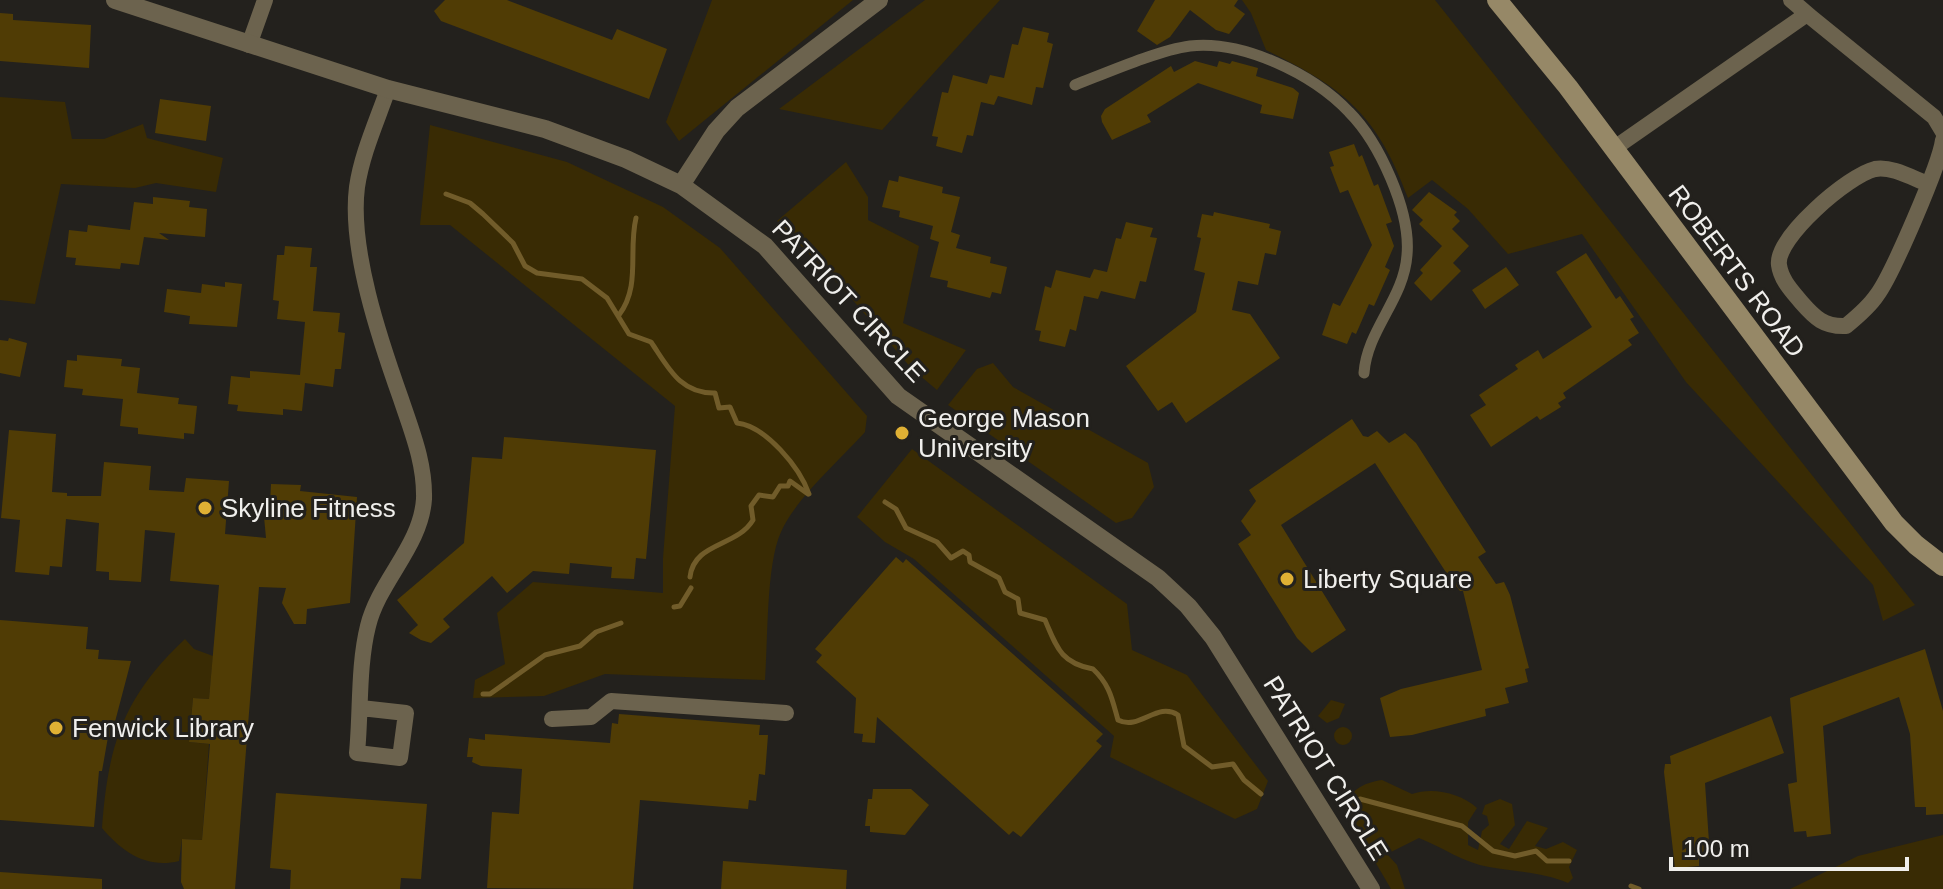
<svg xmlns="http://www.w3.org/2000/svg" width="1943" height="889" font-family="Arial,sans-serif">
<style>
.green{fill:#392b04}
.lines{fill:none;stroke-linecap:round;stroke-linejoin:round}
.stream{stroke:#715c2a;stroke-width:5}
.building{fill:#503c05}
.pedestrian{stroke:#6c634e;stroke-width:11}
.minor{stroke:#6c634e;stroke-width:16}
.tertiary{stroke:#6c634e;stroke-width:18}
.secondary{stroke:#968867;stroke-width:20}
.poi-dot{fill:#dfb034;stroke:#23211d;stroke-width:3}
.labels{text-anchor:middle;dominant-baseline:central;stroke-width:6;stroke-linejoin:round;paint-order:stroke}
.street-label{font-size:26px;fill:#f0efec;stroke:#23211d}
.poi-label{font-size:26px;fill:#f0efec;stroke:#23211d;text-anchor:start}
</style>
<rect width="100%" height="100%" fill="#23211d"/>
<path class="green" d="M712,0H853L679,141L666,122Z
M925,0H1000L882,130L779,109Z
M1242,0H1435L1915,605L1883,621L1873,585L1686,382L1582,234L1508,254L1468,209L1432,180L1408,198C1377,114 1344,88 1266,50L1251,13Z
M0,97L65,102L72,139H104L143,124L147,138L223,158L216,192L156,183L135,188L61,184L35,304L0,300Z
M430,125L567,162L663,207L720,248L867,416L865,432C840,460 796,498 781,532C766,564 768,642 765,680L605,674L544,696L473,698L475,680L505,664L497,613L533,582L663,593V558L675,406L450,225H420Z
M846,162L868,197V220L919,246L903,323L966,350L937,390L912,369L845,291L777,221Z
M993,363L1013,387L1148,463L1154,487L1132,518L1116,523L948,405L977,369Z
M912,449L1127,604L1132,650L1187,675L1268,781L1257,809L1235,819L1110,757L1114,736L914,559L885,542L857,517Z
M185,639L194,649L213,656L209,699L193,698L189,742L209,744L202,840L182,839L179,861C147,869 122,852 102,828C108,745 123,697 185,639Z
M1331,700L1345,704L1339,718L1327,723L1318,716Z
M1334 736a9 9 0 1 1 18 0a9 9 0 1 1-18 0Z
M1382,780L1412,794C1433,787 1460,793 1477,808L1468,822V845L1478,850L1482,831L1489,825L1487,816L1482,814L1485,805L1500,799L1512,804L1515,825L1500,844L1509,849L1527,821L1548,828L1535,846L1546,849L1563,842L1577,850L1569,867L1573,878L1568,883C1542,872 1516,872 1489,867C1464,863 1442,847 1419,838L1387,854L1397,865L1405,889H1391L1346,812C1347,790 1363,783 1382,780Z
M1943,835V889H1790L1858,856Z"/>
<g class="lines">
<path class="stream" d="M446,194L470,203L483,214L513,243L525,266L537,273L582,279L607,298L629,334L651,342C668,367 680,394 715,393L719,408L730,407L737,423C766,426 800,468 809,494
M619,315C641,286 628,251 636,218
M885,502L896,509L906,528L937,542L951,558L963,551L969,555L970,562L999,578L1005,592L1018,599L1020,613L1045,620C1057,648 1061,663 1093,669C1110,685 1112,699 1118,720C1140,731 1157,701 1178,715L1184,746L1212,767L1233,764L1244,780L1261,794
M690,577C694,542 737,547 753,520L751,506L759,495L773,497L780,486H788L790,481L808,494
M674,607L680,606L691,588
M483,694H490L545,655L580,646L596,632L621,623
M1360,799L1462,826L1493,851L1515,856L1536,851L1547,861H1569
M1631,886L1639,889"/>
</g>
<path class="building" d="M445,0H507L612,40L617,29L667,49L649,99L441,21L434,11Z
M1155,0H1238L1234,6L1245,14L1229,34L1216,30L1190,10L1170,37L1157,45L1137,31Z
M0,13L13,14V20L91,25L89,68L0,61Z
M1023,27L1049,33L1047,42L1053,44L1043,88L1036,87L1032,105L998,96L994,105L981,102L973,136L967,135L962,153L936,146L938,137L932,136L942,92L948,93L953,75L987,84L990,75L1004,78L1012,44L1018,45Z
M1195,61L1217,67L1219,61L1230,64L1232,61L1258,68L1256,76L1293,88L1299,93L1293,119L1260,113L1262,105L1198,83L1147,115L1151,122L1112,140L1102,122L1101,116L1105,109L1171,66L1174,72Z
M160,99L211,106L206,141L155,133Z
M1354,144L1359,157L1362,155L1374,186L1378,184L1392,222L1386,224L1394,246L1385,267L1390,270L1374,306L1369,304L1356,334L1352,332L1347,344L1322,335L1333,303L1340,306L1372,245L1348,190L1340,193L1330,167L1334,166L1329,152Z
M899,176L943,187L942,193L960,197L951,232L960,235L956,248L991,257L990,263L1007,267L1001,294L992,292L990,298L947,287L948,281L930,277L939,242L930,239L933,226L899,217L900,211L882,207L889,180L898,182Z
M1429,192L1457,212L1454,215L1460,221L1452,229L1469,246L1453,263L1461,271L1431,301L1414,283L1423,273L1420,270L1442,246L1419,224L1423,220L1412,210Z
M153,197L190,201L189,207L207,209L205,237L159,233L169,240L144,237L139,265L121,263L120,269L75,265L76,258L66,257L69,230L87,232L88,225L130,230L134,202L153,204Z
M1214,212L1270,224L1269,228L1281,231L1276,255L1265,253L1258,285L1238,281L1232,310L1250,314L1280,358L1186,423L1172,402L1158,411L1126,366L1196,312L1205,273L1194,270L1201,238L1197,237L1202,214L1213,216Z
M1126,222L1153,228L1150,237L1157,238L1146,282L1140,281L1135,299L1101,291L1098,299L1084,296L1076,331L1070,329L1065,347L1039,341L1041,331L1035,330L1045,286L1051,288L1056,270L1090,278L1094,269L1107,272L1116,238L1121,239Z
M285,246L312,248L310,267H317L313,311L340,313L338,332L345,333L341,369H335L333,387L305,383L302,411L283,409V415L237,411L238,405L228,404L231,376L250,378V371L300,375L305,322L277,319L279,301L273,300L277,255H284Z
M1586,253L1616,299L1620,296L1634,317L1630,319L1639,333L1628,340L1632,345L1563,393L1566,398L1558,403L1561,407L1540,420L1537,416L1491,447L1470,415L1486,405L1479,395L1518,369L1515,365L1538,350L1543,359L1592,327L1556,272Z
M1506,267L1519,285L1485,309L1472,290Z
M225,282L242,284L237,327L189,324L190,316L164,312L167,289L201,293L202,284L225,287Z
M9,338L27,343L20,377L0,373V340L8,341Z
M77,355L122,359L121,366L140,368L137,393L179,398L178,404L197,406L194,434L184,433V439L138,434V428L120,426L123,399L82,395L83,389L64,387L67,360L77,361Z
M1352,419L1363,436L1368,437L1377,431L1389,443L1405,433L1416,443L1486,552L1478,557L1496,584L1504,582L1510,595L1529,668L1525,669L1528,682L1505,688L1509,703L1485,709L1486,716L1412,735L1390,737L1380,698L1401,689L1482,670L1463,591H1460L1449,577L1375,463L1281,525L1346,630L1312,653L1297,638L1238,544L1251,535L1241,521L1256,501L1249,490Z
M9,430L56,434L52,492L67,493V496H101L104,462L151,466L149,490L184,492L186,478L229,481L225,534L266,538L263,506L270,505L271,484L301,485L300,491L357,497L350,603L307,609L306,624H294L282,603L286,588L259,587L235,889H184L181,882L182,839L202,840L210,744L189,742L193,698L209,699L219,585L170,581L175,533L145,530L141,582L109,580V572L96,571L99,523L66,519L62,567L50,566L49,575L15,572L20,520L1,518Z
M504,437L656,450L646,559L636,558L634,579L611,578L612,567L570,563L569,574L533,571L507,593L492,576L443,619L450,627L431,643L421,640L409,633L418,625L397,600L464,543L472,457L502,459Z
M896,557L903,563L906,559L1103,734L1096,741L1102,746L1021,837L1013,831L1009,835L877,717L875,743L862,742L863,734L854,733L856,698L816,662L822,655L815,649Z
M0,620L88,627L86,649L99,650L98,659L131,661L111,737H108L102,771H99L94,827L0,820Z
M1925,649L1943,711V814L1926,815V807H1915L1910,734L1899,697L1823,726L1831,834L1807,837L1806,831L1794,832L1788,784L1797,782L1790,698Z
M619,714L760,725L759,735H768L765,775L759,774L756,801L749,800L748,809L640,800L633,889L487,888L492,812L519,814L522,769L481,766L472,762L473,757H467L469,738L485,740V734L610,743L612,723L618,724Z
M1771,716L1784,753L1705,783L1710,857L1699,858V866L1675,868L1664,772L1665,764H1671L1670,756Z
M873,789H911L929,805L905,835L870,832V826H865L868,799H872Z
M276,793L427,804L421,879L401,878L400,889H290L291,870L270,868Z
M723,861L847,870L846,889H721Z
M0,872L102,879V889H0Z"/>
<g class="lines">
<path class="pedestrian" d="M1075,85C1106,73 1159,50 1190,46C1243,40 1313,74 1349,112C1379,142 1411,211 1407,255C1404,299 1367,330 1364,373"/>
<path class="minor" d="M1791,0L1812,18
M249,45L265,0
M1613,149L1807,14L1934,117L1943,132
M1928,184C1912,178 1892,166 1875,169C1849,175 1775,238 1779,265C1781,280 1792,291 1801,302C1815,318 1824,327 1846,326C1857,317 1869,307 1877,295C1892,275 1940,164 1943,140
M361,708L406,713L400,758L357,753C361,712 358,666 368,626C379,581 421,546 424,499C425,463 412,432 401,399C380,340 349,249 357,187C362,153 377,121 388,89
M552,719L591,717L611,701L786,713"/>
<path class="tertiary" d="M115,0L388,89L545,129L626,159L681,185L765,246L898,396L1158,578L1188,606L1213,637L1371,889
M681,185L716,131L737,108L879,0"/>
<path class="secondary" d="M1497,0L1568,87L1894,523L1916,545L1943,566"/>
</g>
<g class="poi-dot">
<circle cx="902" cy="433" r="8"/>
<circle cx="205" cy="508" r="8"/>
<circle cx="1287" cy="579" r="8"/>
<circle cx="56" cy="728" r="8"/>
</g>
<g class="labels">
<g class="street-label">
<text transform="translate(1737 271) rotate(53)">ROBERTS ROAD</text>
<text transform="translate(849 301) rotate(47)">PATRIOT CIRCLE</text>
<text transform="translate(1326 768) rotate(58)">PATRIOT CIRCLE</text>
</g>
<g class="poi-label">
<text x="918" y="418">George Mason<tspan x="918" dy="30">University</tspan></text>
<text x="221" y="508">Skyline Fitness</text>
<text x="1303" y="579">Liberty Square</text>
<text x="72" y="728">Fenwick Library</text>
</g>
</g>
<path d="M1671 857v12h236v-12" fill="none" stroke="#f0efec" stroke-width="4"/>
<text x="1683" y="857" font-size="24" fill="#f0efec" stroke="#23211d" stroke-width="6" paint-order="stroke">100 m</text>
</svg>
